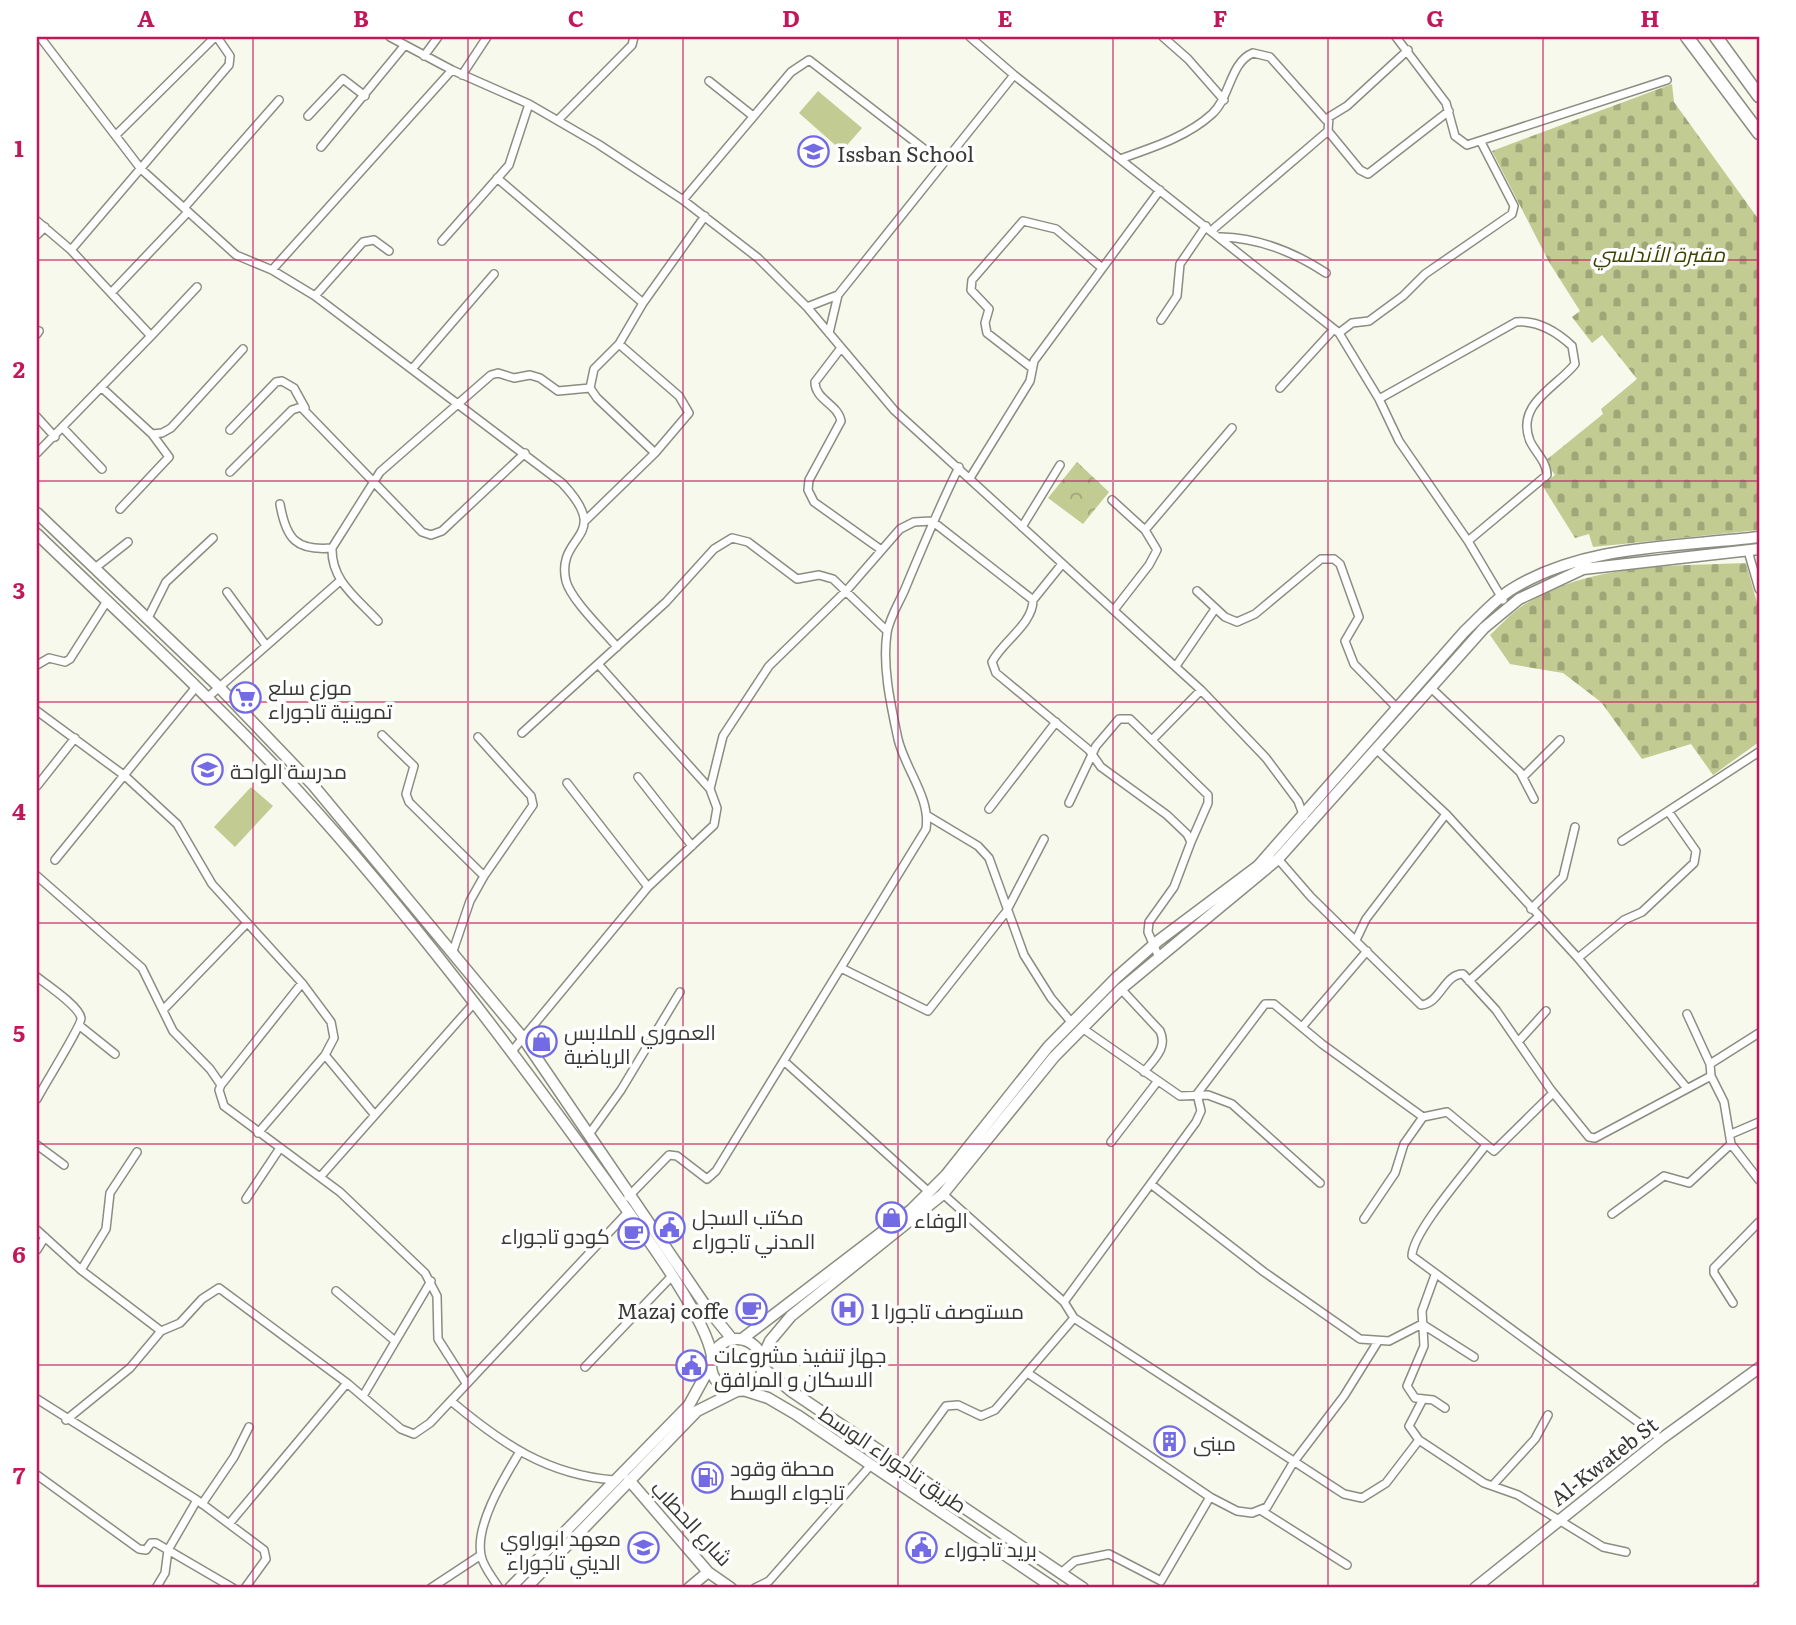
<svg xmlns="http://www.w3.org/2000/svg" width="1796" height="1625" font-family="Literata,Cairo,serif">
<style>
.green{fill:#c2cb92}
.cemetery{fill:url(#cemetery-stones)}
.park{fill:url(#park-crowns)}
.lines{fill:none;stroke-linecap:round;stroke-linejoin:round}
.street-casing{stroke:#8b8d81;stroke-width:10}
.secondary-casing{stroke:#8b8d81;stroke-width:13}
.primary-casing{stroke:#8b8d81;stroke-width:13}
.highway-casing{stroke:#8b8d81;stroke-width:15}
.street{stroke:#fff;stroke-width:7}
.secondary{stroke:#fff;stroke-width:10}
.primary{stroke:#fff;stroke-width:10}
.highway{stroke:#fff;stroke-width:12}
.grid{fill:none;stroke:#c2185b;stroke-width:2;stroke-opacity:0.55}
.labels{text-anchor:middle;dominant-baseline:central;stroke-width:7;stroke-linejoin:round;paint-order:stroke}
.poi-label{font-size:21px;fill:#383934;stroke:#fff;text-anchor:start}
.park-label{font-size:21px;font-style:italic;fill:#3c4200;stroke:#fff}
.street-label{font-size:21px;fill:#383934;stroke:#fff}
.neatline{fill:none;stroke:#c2185b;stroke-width:2.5}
.grid-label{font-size:23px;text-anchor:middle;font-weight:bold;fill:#c2185b}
</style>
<defs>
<pattern id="cemetery-stones" width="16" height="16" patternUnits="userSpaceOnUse" patternTransform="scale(1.75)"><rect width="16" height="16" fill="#c2cb92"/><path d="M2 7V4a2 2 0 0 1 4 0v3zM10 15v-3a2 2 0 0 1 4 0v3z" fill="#9fa678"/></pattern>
<pattern id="park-crowns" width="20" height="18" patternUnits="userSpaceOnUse" patternTransform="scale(1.75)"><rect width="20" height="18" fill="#c2cb92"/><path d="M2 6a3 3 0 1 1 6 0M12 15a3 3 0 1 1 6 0" fill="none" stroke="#9fa678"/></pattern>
</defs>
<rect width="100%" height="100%" fill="#f6f9eb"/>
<path class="green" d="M818,91L862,128L842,151L799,113Z
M251,787L273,806L235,847L214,827Z"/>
<path class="cemetery" d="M1672,84L1674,102L1759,220V530L1593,547L1589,534L1575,538L1542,485L1555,475L1545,461L1603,414L1601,409L1637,379L1602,335L1592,343L1572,317L1580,311L1549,262L1492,151Z
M1746,563L1759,610V742L1713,775L1691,744L1642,759L1601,702L1563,673L1510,664L1490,635C1500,626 1510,614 1522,606C1588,563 1671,566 1746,563Z"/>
<path class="park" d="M1077,462L1109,492L1083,524L1048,498Z"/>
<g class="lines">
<defs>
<path id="street" d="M40,37L141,169L236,255L272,270L315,296L562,483C615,539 555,533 566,581C571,600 604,631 617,647
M390,37L452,70L529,104L598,144L683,200L758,258L807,307L894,410L1201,690L1266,758L1298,801L1304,817
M970,37L1014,75L1339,333L1379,399L1399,441L1468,541L1503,600
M1163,37L1188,59L1224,100
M1396,37L1446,103L1455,136L1467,145L1667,80
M1408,50L1347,106L1329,117L1328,131L1360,170L1368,174L1449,111
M424,56L438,37
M462,75L487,37
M709,81L753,116
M308,116L343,79L365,96
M558,120L632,45L634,37
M116,135L215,37
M321,147L405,45
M1120,159C1151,148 1187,137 1212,114C1230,98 1230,62 1253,53L1270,57L1326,120
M497,178L643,303
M683,200L791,72L809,60L941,162
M184,208L279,100
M37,221L71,250L229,65L230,56L217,37
M1211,231L1328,131
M37,235L45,227
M1221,237C1259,238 1294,252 1326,273
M442,241L509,165L529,104
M272,270L452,70
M111,293L188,212
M315,296L363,242L374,240L389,251
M807,307L838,295
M1161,320L1177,296L1180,264L1206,226
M829,333L838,295L1014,75
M1339,333L1352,323L1369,321L1403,296L1425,274L1512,214L1514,206L1481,142
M37,334L39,331
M151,336L197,287
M841,348L815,382C815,400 838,404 841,421L809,480L808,490L814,502L880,549
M1032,368L987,333L985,323L989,309L971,290L972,280L1023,221L1056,229L1102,268
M412,369L494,274
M101,387L152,434L162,433L171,428L243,349
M1280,388L1333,330
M1379,399L1516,322C1538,320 1557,332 1572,346L1575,364C1557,387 1515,404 1530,441C1535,452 1547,462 1547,475L1468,541
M37,417L55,437
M63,428L102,469
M230,430L276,382L282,381L294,388L305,408
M37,453L151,336L71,250
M655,453L597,398L590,388L594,369L619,344L643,303L705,216
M230,472L292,410L301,407L422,532L431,535L442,531L525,453
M970,478L1030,381L1034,361L1160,190
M1112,500L1145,530L1157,550L1149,565L1114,610
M280,504C286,539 296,551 332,548
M120,509L169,457L152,434
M586,520L655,453L689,413L679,396L619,344
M1022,527L1060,465
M1145,530L1232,428
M1748,551L1759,589
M95,568L128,542
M1197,591L1225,617L1237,622L1255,614L1321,559H1334L1340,564L1359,617L1345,641L1354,664L1398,709
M227,592L265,644
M1033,600C1033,624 1002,642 992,662L996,673L1089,750L1101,767L1167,815L1187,834L1191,842L1174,887L1149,922L1148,932L1158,955
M148,618L166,582L213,538
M378,621C357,598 331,581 332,548L380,472L491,375L498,373L514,378L530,375L540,378L558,391L590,388
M598,664L710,789L717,808L714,825L648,887
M37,665L49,658L65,662L70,659L107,601
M1176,666L1215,609
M1430,687L1520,772L1534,799
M207,698L341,580
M37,711L125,776L177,824L212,884L302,983L331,1022L334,1038L325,1055L258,1133
M522,733L666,602L714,549L732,538L748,542L797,579L819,575L833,579L887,631
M382,735L414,766L406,794L409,802L484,876
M1153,739L1201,690
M1376,749L1446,814L1578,958L1686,1087
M638,777L692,846
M1523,777L1560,740
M37,786L75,738
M710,789L723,736L769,666L847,590L900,529L914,522L932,521L1033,600L1062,564
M1069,803L1096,746L1119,719H1130L1208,795V803L1191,842
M989,809L1056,722
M928,816L978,846L989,858L1024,955L1051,998L1072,1023
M1622,841L1759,752
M1278,859L1311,897L1421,1005C1440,1004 1444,974 1463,974L1496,1010L1551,1090L1589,1137L1595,1138L1711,1076
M55,860L196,687
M37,876L142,968L173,1031L210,1069L221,1085
M1531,909L1563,877L1575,827
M1356,940L1366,919L1446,814
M453,951L470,901L484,876L533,805L531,796L478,737
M1578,958L1624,920L1642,912L1694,863L1696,851L1668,811
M841,968L928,1011L1006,912L1044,839
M37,977C47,985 79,1006 81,1018C82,1025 43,1087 37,1099
M1469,981L1538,917
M302,983L221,1085L219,1090L224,1106L340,1192L425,1273L437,1296L438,1339L466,1383
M1121,989L1160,1031C1168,1048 1154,1059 1144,1072
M163,1010L246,924
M1687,1014L1710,1064
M80,1026L115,1054
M1302,1027L1367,951
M1082,1028L1180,1096L1208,1095L1232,1104L1320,1183
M1759,1033L1710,1064L1711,1076L1724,1102L1731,1144L1759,1180
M1518,1042L1546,1011
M513,1050L648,887L567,783
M325,1055L374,1114
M785,1062L929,1192
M590,1133L621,1090L680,992
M1731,1134L1759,1122
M1111,1142L1157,1082
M37,1145L64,1165
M1486,1145C1470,1167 1412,1232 1412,1256L1661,1439
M321,1176L475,1002
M1152,1185L1264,1272L1360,1339L1389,1341L1422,1324
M943,1194L1064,1302L1074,1318L1344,1494L1362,1498L1386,1483L1419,1440
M628,1197L669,1155L677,1156L707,1179L716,1171L926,829C931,798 905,769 898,739C891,706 882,667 887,633C889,619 899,603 905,589C922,548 939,507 959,467
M246,1199L280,1148
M1612,1214L1664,1176L1689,1183L1731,1144
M1364,1219L1395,1173L1404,1144L1423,1117L1447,1112L1494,1151L1553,1093
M37,1230L81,1270L161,1331
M37,1250L45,1237
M81,1270L106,1229L110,1193L137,1152
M1435,1275L1422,1311L1424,1346L1407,1386L1415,1398L1433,1400L1445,1408
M336,1291L395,1341
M1064,1302L1196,1122L1201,1111L1197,1094L1265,1004H1274L1322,1044L1423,1117
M1733,1303L1714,1273V1268L1759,1222
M1422,1324L1474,1357
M585,1367L671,1277
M1029,1374L1210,1497L1237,1511L1252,1513L1267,1507L1293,1463L1344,1396L1377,1343
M363,1396L431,1281
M37,1399L197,1500L264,1550L266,1559L245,1588
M451,1401C501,1443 547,1475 614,1480
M1422,1401L1409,1426L1419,1440L1484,1483L1518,1495L1603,1547L1626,1552
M66,1420L130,1368L161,1331L180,1323L202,1299L219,1288L347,1383L401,1429L414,1434L430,1423L628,1212
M903,1465L946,1406L958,1405L981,1416L995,1410L1074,1318
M37,1475L139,1549L146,1550L151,1543H156L233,1588
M1493,1485L1535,1439L1548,1415
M202,1504L234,1457L249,1427
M1262,1511L1347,1565
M229,1524L347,1383
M1061,1573L1075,1561L1109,1554L1161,1581L1210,1497
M156,1588L165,1573L168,1550L197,1500
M431,1588L481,1555
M499,1588C493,1578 483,1567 481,1555C475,1525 504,1478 519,1453
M755,1588L769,1581L870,1466"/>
<path id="secondary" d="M37,513L219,687L313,785L523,1038L707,1308L732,1339
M37,534C124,618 215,701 297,790C409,913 510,1047 607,1182C635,1222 704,1312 712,1356
M629,1480L708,1572L731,1588
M689,1588L708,1572
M1475,1588L1661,1439L1759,1368
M1758,1588L1759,1587"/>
<path id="primary" d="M742,1339L911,1210L946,1175L1048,1047L1116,978L1158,941L1258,866L1464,632C1480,617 1494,600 1512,589C1585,544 1678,547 1759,537
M711 1365a26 26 0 1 1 52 0a26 26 0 1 1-52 0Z
M762,1359L770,1341L791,1316L943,1194L1054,1057L1121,989L1278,859L1484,628L1519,599L1583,569L1759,549
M762,1367L791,1391L1083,1588
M743,1390L768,1398L797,1415L1054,1588
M510,1588L689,1405L711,1365
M526,1588L697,1411L737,1391"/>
<path id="highway" d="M1687,37L1759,133
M1716,37L1759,96"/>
</defs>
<use href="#street" class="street-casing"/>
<use href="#secondary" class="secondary-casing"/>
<use href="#primary" class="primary-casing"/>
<use href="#highway" class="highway-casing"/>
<use href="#street" class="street"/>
<use href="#secondary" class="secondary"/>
<use href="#primary" class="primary"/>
<use href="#highway" class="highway"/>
</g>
<path class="grid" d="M253,37V1588M468,37V1588M683,37V1588M898,37V1588M1113,37V1588M1328,37V1588M1543,37V1588M37,260H1759M37,481H1759M37,702H1759M37,923H1759M37,1144H1759M37,1365H1759"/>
<defs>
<symbol id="school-ring" viewBox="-11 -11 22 22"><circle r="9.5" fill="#fff" stroke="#736be5" stroke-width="1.5"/><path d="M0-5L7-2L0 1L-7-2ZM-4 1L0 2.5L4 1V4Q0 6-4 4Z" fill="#736be5"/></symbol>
<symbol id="supermarket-ring" viewBox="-11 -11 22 22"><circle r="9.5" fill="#fff" stroke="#736be5" stroke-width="1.5"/><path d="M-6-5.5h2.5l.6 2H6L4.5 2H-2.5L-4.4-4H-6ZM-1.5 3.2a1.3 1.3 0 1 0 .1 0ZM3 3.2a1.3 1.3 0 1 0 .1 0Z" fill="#736be5"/></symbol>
<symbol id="shop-ring" viewBox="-11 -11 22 22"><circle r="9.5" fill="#fff" stroke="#736be5" stroke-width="1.5"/><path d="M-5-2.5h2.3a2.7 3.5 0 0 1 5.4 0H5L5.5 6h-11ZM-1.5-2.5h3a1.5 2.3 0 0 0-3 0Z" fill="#736be5"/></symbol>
<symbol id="civic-ring" viewBox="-11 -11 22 22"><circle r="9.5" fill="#fff" stroke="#736be5" stroke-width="1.5"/><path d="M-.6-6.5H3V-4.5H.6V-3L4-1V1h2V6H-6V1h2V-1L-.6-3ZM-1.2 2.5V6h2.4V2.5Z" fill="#736be5"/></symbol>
<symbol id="cafe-ring" viewBox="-11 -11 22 22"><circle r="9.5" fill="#fff" stroke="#736be5" stroke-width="1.5"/><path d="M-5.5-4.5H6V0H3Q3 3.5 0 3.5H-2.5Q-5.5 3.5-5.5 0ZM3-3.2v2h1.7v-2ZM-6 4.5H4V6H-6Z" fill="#736be5"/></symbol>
<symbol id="hospital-ring" viewBox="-11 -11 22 22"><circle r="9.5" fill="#fff" stroke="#736be5" stroke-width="1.5"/><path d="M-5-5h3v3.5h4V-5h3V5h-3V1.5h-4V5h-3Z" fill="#736be5"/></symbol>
<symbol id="building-ring" viewBox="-11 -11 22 22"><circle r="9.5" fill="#fff" stroke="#736be5" stroke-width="1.5"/><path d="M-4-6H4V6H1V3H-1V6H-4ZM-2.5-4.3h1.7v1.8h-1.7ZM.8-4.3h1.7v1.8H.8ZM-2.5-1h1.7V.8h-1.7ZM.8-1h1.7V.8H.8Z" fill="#736be5"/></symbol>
<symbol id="fuel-ring" viewBox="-11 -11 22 22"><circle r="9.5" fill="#fff" stroke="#736be5" stroke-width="1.5"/><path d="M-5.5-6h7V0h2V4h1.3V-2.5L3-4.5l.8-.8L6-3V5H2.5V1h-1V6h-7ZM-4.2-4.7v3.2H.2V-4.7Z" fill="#736be5"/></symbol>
</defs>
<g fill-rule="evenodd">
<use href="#school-ring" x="796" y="134" width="35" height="35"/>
<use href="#supermarket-ring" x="228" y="680" width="35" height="35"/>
<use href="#school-ring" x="190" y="752" width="35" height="35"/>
<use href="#shop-ring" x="524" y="1024" width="35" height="35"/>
<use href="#shop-ring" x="874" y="1200" width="35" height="35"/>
<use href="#civic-ring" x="652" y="1210" width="35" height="35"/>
<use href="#cafe-ring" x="616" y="1216" width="35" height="35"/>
<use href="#cafe-ring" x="734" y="1292" width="35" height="35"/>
<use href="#hospital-ring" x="830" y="1292" width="35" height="35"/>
<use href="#civic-ring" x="674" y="1348" width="35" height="35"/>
<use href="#building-ring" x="1152" y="1424" width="35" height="35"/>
<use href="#fuel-ring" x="690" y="1460" width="35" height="35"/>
<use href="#civic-ring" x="904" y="1530" width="35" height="35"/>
<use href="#school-ring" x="626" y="1530" width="35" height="35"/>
</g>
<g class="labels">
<g class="poi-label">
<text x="837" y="152">Issban School</text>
<text x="268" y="685">موزع سلع<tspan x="268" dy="24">تموينية تاجوراء</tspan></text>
<text x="230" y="769">مدرسة الواحة</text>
<text x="564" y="1030">العموري للملابس<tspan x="564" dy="24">الرياضية</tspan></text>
<text x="692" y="1215">مكتب السجل<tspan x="692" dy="24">المدني تاجوراء</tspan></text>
<text x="914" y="1218">الوفاء</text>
<text x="610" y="1234" text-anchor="end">كودو تاجوراء</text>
<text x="729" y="1309" text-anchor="end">Mazaj coffe</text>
<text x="871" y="1309">مستوصف تاجورا 1</text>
<text x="714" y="1353">جهاز تنفيذ مشروعات<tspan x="714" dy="24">الاسكان و المرافق</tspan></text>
<text x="1193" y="1441">مبنى</text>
<text x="730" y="1466">محطة وقود<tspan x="730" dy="24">تاجواء الوسط</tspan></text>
<text x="621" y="1536" text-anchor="end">معهد ابوراوي<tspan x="621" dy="24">الديني تاجوراء</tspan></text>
<text x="944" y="1547">بريد تاجوراء</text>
</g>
<g class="park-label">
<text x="1659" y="252">مقبرة الأندلسي</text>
</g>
<g class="street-label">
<text transform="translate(894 1458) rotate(34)">طريق تاجوراء الوسط</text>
<text transform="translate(1603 1460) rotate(-38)">Al-Kwateb St</text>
<text transform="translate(693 1522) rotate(47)">شارع الحطاب</text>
</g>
</g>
<rect width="1796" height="1625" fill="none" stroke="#ffffff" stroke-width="77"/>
<rect x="38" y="38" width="1720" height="1548" class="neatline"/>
<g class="grid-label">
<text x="146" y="27">A</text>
<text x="361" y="27">B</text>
<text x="576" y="27">C</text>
<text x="791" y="27">D</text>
<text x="1005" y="27">E</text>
<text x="1220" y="27">F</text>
<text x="1435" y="27">G</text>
<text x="1650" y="27">H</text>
<text x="19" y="157">1</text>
<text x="19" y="378">2</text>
<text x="19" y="599">3</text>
<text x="19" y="820">4</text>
<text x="19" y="1042">5</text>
<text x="19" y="1263">6</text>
<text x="19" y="1484">7</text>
</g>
</svg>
